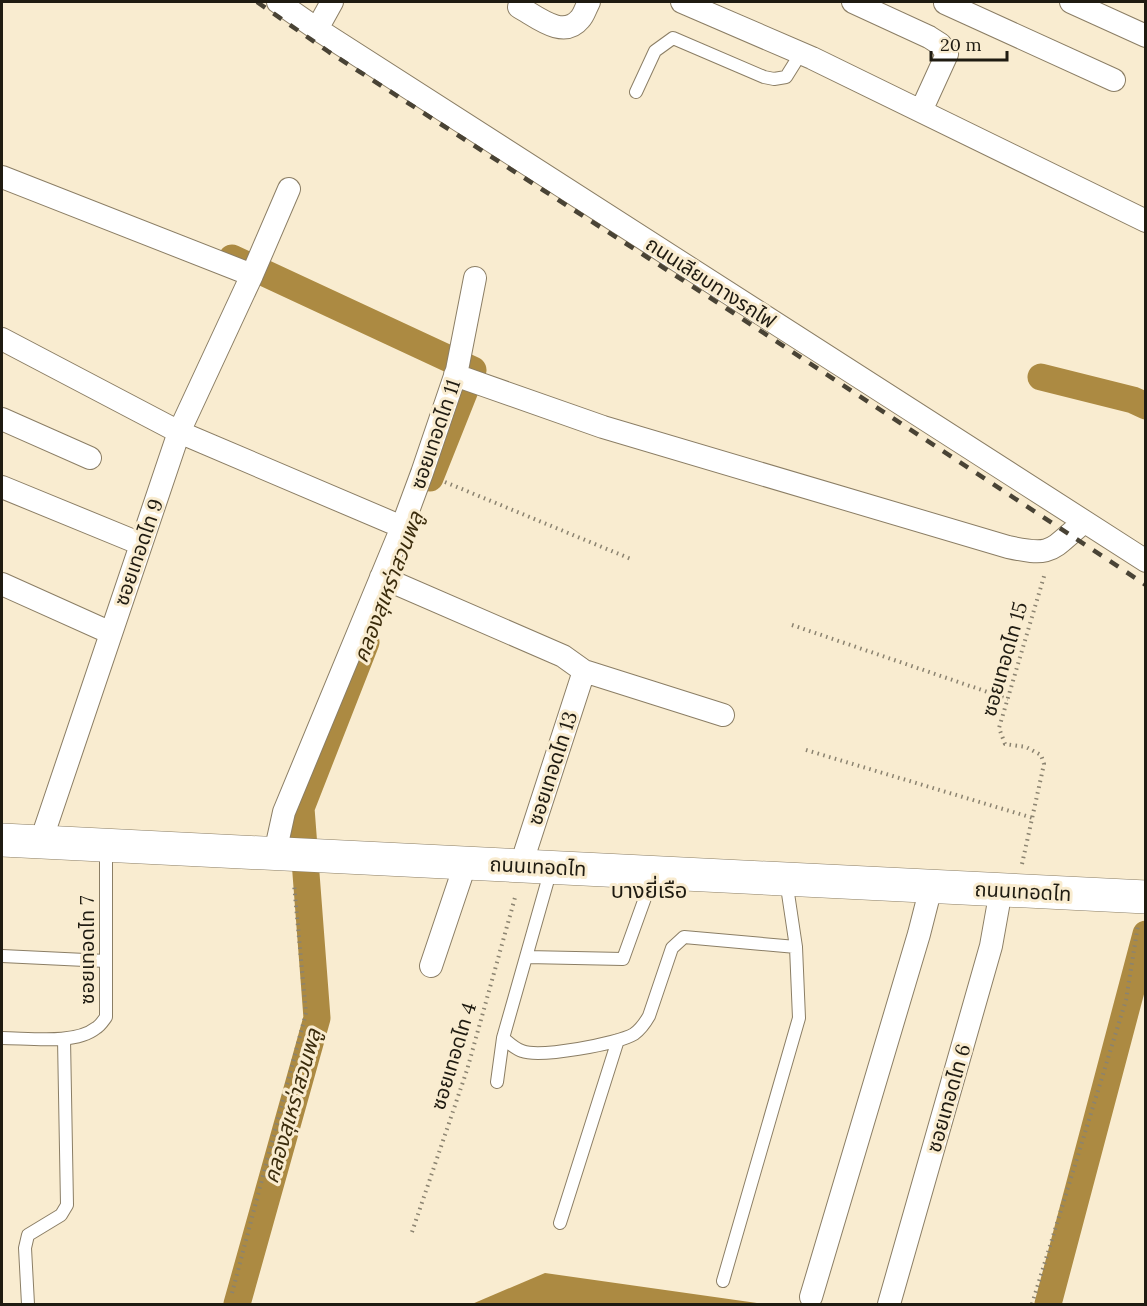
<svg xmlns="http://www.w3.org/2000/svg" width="1147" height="1306" font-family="Lora,'Noto Sans Thai',serif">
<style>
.water{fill:#ac8a42}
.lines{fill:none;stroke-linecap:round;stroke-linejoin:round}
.canal{stroke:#ac8a42;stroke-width:27}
.service-casing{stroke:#8b7e65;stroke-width:14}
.minor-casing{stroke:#8b7e65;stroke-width:24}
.secondary-casing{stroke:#8b7e65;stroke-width:34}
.path{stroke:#8b8370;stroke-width:4;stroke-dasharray:1.5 4.5;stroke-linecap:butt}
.service{stroke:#fff;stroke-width:12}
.minor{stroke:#fff;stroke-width:22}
.secondary{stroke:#fff;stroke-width:33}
.rail{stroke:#494335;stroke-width:4.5;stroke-dasharray:10 10;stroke-linecap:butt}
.labels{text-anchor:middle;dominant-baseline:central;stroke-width:6;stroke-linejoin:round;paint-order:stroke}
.street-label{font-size:20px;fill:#1f1b11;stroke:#f9ecd0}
.water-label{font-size:21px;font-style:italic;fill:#3b2c0c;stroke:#f9ecd0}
.quarter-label{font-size:22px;fill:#1f1b11;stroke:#f9ecd0}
</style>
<rect width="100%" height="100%" fill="#f9ecd0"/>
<path class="water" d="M545,1273L764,1304H472Z"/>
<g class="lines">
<path class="canal" d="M232,258L473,370L430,478
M1041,377L1133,400L1146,406
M237,1304L317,1018L301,808L366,642
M1048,1304L1146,934"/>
<defs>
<path id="service" d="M636,92L655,51L673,38L764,77L774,79L786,77L801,53
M551,869L503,1038C508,1042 515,1049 522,1051C540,1058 617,1044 634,1034C641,1029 645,1023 649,1016L672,948L684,937L796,947
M2,956L106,961
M527,957L623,959L654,873
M2,1038C28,1038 75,1045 96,1028C100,1026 103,1021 106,1017V846
M497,1082L503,1038
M560,1223L618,1040
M723,1281L799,1018L796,947L786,880
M28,1304L25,1248L28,1235L61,1215L67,1205L64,1039"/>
<path id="minor" d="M278,2L317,29L1146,561
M682,2L812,58L1146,221
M853,2L929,37L940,44L947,54L921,111
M1071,2L1146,36
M945,3L1114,80
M519,7C536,16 563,40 580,19C584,15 586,7 589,2
M317,29L332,2
M2,177L252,275
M2,339L179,432L402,527
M455,375L603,427L1008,547C1054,557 1050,550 1084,522
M2,419L90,458
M2,487L141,544
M381,577L563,656L584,671L723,715
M2,584L111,633
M41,841L179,432L252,275L289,189
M275,853L284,812L402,527L422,473L457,370L475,278
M521,865L584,671
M431,966L466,862
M811,1297L919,934L931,887
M889,1304L991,946L1001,890"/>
<path id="secondary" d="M2,840L1146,897"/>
</defs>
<use href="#service" class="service-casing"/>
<use href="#minor" class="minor-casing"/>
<use href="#secondary" class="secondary-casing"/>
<path class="path" d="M445,482L631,559
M792,625L1008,699
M806,750L1033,818
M1022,864L1044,764L1041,755L1026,747L1005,744L999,728L1045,573
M412,1232L467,1070L516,894
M232,1293L306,1013L294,884
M1032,1304L1126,1000L1138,925"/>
<use href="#service" class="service"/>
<use href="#minor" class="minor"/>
<use href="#secondary" class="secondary"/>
<path class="rail" d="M257,2L329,52L732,312L1146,585"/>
</g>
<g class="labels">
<g class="street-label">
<text transform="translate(711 282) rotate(33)">ถนนเลียบทางรถไฟ</text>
<text transform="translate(435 434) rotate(-71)">ซอยเทอดไท 11</text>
<text transform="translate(138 552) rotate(-71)">ซอยเทอดไท 9</text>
<text transform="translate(1004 659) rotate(-74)">ซอยเทอดไท 15</text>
<text transform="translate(552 768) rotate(-72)">ซอยเทอดไท 13</text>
<text transform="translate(538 866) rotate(3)">ถนนเทอดไท</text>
<text transform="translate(1023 891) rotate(3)">ถนนเทอดไท</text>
<text transform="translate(86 950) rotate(-90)">ซอยเทอดไท 7</text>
<text transform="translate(453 1056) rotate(-73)">ซอยเทอดไท 4</text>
<text transform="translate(948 1098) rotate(-74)">ซอยเทอดไท 6</text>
</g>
<g class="water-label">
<text transform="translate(388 587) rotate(-69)">คลองสุเหร่าสวนพลู</text>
<text transform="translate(292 1106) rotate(-74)">คลองสุเหร่าสวนพลู</text>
</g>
<g class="quarter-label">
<text x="649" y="890">บางยี่เรือ</text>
</g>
</g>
<rect width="1147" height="1306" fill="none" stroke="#1f1b11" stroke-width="6"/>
<path d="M931 51v9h76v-9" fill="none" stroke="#1f1b11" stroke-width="3"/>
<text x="940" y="51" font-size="18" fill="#1f1b11" stroke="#f9ecd0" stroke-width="4.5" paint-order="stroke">20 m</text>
</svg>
